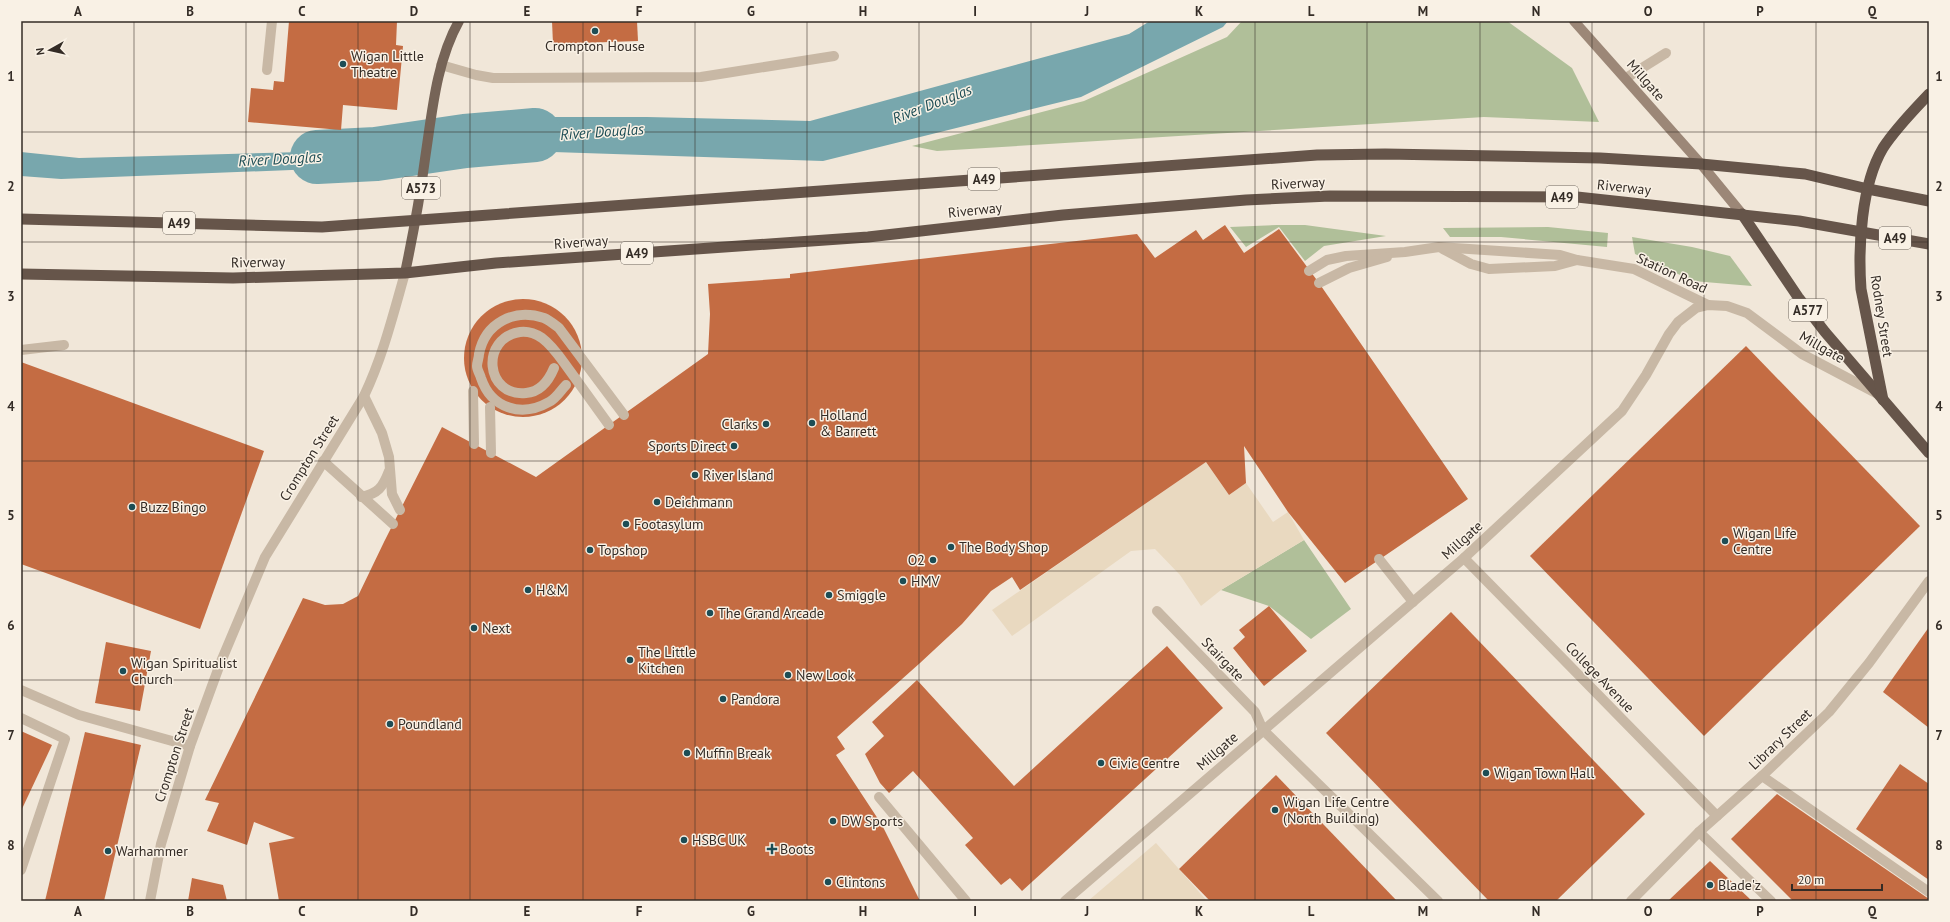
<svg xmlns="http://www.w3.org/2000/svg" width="1950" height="922" viewBox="0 0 1950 922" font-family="'PT Sans',sans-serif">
<rect width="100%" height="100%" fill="#f1e7d9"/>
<g fill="#b0bf99">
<polygon points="1242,21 1507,21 1572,68 1599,122 1484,117 937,151 912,146 1084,101 1227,37"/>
<polygon points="1277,225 1305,225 1386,236 1324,246 1305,261 1279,227 1246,247 1230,227"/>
<polygon points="1548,227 1608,233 1607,247 1501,237 1450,237 1443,228"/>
<polygon points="1632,237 1692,247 1730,256 1752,286 1693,281 1635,254"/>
<polygon points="1304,540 1351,609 1311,639 1269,606 1221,590"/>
</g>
<g fill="#e9d9c0">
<polygon points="1206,462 1229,495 1246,483 1273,522 1288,512 1304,540 1221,590 1201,606 1180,575 1155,549 1131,551 1012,636 992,610"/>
<polygon points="1156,843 1207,901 1088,901"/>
</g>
<g fill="#78a7ad">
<polygon points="1150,21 1228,21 1223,27 1081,97 823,161 461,149 465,117 647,117 810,121 1129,34"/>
<polygon points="394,136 391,166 61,179 21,176 21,152 79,158 342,151"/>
</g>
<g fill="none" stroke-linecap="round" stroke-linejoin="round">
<polyline stroke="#78a7ad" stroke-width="54" points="317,157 376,154 465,141 535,135"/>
</g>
<g fill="#c46c43">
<polygon points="289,21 397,21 396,45 403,46 397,110 343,105 341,130 248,122 251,88 273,90 274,81 284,82"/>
<polygon points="552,21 637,21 638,41 553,44"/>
<polygon points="1225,225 1244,253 1279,229 1319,283 1468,499 1345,583 1288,512 1244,446 1246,483 1229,495 1206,462 1020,590 1012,577 991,591 962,624 920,663 837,737 845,749 836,755 882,825 920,901 279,901 269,843 295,838 254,822 247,845 207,831 219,803 205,800 303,598 325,605 343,604 358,596 384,542 442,427 536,477 708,354 710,314 708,284 790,278 790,274 1137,234 1155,258 1196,230 1203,240"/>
<circle cx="523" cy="358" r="59"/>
<polygon points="1746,346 1920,526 1704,736 1530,556"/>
<polygon points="21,362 264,451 200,629 21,564"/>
<polygon points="1269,606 1307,651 1264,686 1233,648 1245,637 1239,630"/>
<polygon points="1451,612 1645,814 1556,901 1489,901 1326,733"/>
<polygon points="1929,627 1929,728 1883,692"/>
<polygon points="106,642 151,651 140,711 95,703"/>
<polygon points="1167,646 1223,708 1022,891 1010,878 1001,885 965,845 973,838 913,771 889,793 880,783 865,754 884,736 872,722 917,680 1014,786"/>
<polygon points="21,731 52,745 21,811"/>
<polygon points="85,732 141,745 104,901 45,901"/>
<polygon points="1900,764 1929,784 1929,880 1856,829"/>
<polygon points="1276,775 1397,901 1210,901 1179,869"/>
<polygon points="1777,794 1929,899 1929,901 1793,901 1731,839"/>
<polygon points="1710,861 1752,901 1668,901"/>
<polygon points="192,878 223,885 227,901 188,901"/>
</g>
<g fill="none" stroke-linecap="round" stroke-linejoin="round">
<g stroke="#c8b8a5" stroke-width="10">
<polyline points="441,65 476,75 493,78 701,77 834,56"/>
<polyline points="1626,78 1666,53"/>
<polyline points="1443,249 1471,264 1489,269 1555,266 1577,260"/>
<polyline points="1309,271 1327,260 1346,256 1405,252 1439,247 1560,255 1577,260 1634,269 1708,305"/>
<polyline points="1319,283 1349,268 1387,257"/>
<polyline points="21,350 64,345"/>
<path d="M554 368C549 380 540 392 526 393 485 397 480 338 520 332 528 331 536 334 542 338 554 347 561 359 570 371 583 389 596 407 609 425"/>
<path d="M566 385C561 390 556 399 549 402 521 418 491 408 481 378 480 374 477 370 477 366 477 362 479 358 479 354 485 323 514 308 544 318 549 320 555 325 559 328L624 415"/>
<polyline points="473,391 474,444"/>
<polyline points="364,396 382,433 389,457 392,494 400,510"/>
<polyline points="490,407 491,453"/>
<polyline points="323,461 393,524"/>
<path d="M361 497C378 494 383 487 389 471"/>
<polyline points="1379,559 1413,602"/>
<polyline points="1157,611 1255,712 1263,730"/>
<polyline points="21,718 65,739 21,870"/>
<polyline points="1762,776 1929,892"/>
<polyline points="879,797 966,901"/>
</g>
<polyline stroke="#c8b8a5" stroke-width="10" points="1464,558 1717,816"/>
<g stroke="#c8b8a5" stroke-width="10">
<polyline points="267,70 272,21"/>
<polyline points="21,690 79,715 190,746"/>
<polyline points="1263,730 1438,901"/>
<polyline points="1699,832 1771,901"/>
<path d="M150 901 161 844 190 746 220 664 265 557 364 396C383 356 393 315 405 273"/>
<polyline points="1065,901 1464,558 1622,411 1646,375 1669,334 1678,322 1696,308 1708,305 1727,306 1747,313 1802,354 1876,393"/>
</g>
<polyline stroke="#c8b8a5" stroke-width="10" points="1631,901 1699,832 1762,776 1829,712 1869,663 1929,581"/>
<polyline stroke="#9c8777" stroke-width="10" points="1574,21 1701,164 1742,214"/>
<path stroke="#766457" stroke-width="10" d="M405 273C413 235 420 197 425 159 432 113 436 62 459 21"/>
<g stroke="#66554a" stroke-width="11">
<polyline points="1742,214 1798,297 1825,332 1929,453"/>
<polyline points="21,219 322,227 1317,155 1385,154 1600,158 1701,164 1805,174 1868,189 1929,201"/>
<polyline points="21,274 233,278 405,273 496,263 868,237 1063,215 1246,200 1330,196 1577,197 1799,221 1929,244"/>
<path d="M1883 400 1861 289C1858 248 1861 185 1883 148 1896 128 1913 111 1929 94"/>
</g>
</g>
<path fill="none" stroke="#342c26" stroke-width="1" stroke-opacity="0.55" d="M134 21V901M246 21V901M358 21V901M470 21V901M583 21V901M695 21V901M807 21V901M919 21V901M1031 21V901M1143 21V901M1255 21V901M1367 21V901M1480 21V901M1592 21V901M1704 21V901M1816 21V901M21 132H1929M21 242H1929M21 351H1929M21 461H1929M21 571H1929M21 680H1929M21 790H1929"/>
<g fill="#1d4d55" stroke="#f9f1e5" stroke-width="1.5">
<circle cx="595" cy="31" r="4"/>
<circle cx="343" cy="64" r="4"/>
<circle cx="812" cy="423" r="4"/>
<circle cx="766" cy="424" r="4"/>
<circle cx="734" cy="446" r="4"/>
<circle cx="695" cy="475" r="4"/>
<circle cx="657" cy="502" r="4"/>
<circle cx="132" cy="507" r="4"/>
<circle cx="626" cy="524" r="4"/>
<circle cx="1725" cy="541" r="4"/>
<circle cx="951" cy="547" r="4"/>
<circle cx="590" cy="550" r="4"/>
<circle cx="933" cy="560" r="4"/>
<circle cx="903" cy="581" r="4"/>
<circle cx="528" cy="590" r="4"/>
<circle cx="829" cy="595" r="4"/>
<circle cx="710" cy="613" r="4"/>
<circle cx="474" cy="628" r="4"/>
<circle cx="630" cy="660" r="4"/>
<circle cx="123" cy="671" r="4"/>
<circle cx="788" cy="675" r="4"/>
<circle cx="723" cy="699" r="4"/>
<circle cx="390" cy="724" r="4"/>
<circle cx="687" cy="753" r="4"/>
<circle cx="1101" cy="763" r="4"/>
<circle cx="1486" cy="773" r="4"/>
<circle cx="1275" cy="810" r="4"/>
<circle cx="833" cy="821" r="4"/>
<circle cx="684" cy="840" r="4"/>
<path d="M770 843h4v4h4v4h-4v4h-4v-4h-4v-4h4z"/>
<circle cx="108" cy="851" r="4"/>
<circle cx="828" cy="882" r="4"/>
<circle cx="1710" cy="885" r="4"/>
</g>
<g text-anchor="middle" stroke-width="3" stroke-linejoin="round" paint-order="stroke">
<g fill="#f9f1e5" stroke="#6f675f" stroke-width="1">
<rect x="968" y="168" width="32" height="22" rx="3"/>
<rect x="402" y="177" width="38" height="22" rx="3"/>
<rect x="1546" y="186" width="32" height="22" rx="3"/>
<rect x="163" y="212" width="32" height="22" rx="3"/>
<rect x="1879" y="227" width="32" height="22" rx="3"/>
<rect x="621" y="242" width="32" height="22" rx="3"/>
<rect x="1789" y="299" width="38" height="22" rx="3"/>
</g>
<g font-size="13" font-weight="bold" fill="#342c26">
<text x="984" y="184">A49</text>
<text x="421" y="193">A573</text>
<text x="1562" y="202">A49</text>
<text x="179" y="228">A49</text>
<text x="1895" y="243">A49</text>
<text x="637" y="258">A49</text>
<text x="1808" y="315">A577</text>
</g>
<g font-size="14" fill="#342c26" stroke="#f9f1e5" text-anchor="start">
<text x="595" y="51" text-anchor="middle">Crompton House</text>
<text x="351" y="61">Wigan Little<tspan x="351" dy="16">Theatre</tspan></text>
<text x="820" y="420">Holland<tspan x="820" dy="16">&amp; Barrett</tspan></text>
<text x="758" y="429" text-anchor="end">Clarks</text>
<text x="726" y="451" text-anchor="end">Sports Direct</text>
<text x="703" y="480">River Island</text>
<text x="665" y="507">Deichmann</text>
<text x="140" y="512">Buzz Bingo</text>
<text x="634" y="529">Footasylum</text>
<text x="1733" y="538">Wigan Life<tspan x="1733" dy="16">Centre</tspan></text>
<text x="959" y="552">The Body Shop</text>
<text x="598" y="555">Topshop</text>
<text x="925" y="565" text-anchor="end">O2</text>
<text x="911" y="586">HMV</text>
<text x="536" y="595">H&amp;M</text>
<text x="837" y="600">Smiggle</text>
<text x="718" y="618">The Grand Arcade</text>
<text x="482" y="633">Next</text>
<text x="638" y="657">The Little<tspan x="638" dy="16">Kitchen</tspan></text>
<text x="131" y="668">Wigan Spiritualist<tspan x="131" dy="16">Church</tspan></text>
<text x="796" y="680">New Look</text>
<text x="731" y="704">Pandora</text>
<text x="398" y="729">Poundland</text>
<text x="695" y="758">Muffin Break</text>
<text x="1109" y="768">Civic Centre</text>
<text x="1494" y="778">Wigan Town Hall</text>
<text x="1283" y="807">Wigan Life Centre<tspan x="1283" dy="16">(North Building)</tspan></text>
<text x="841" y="826">DW Sports</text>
<text x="692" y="845">HSBC UK</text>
<text x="780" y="854">Boots</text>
<text x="116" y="856">Warhammer</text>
<text x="836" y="887">Clintons</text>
<text x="1718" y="890">Blade'z</text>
</g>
<g font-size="14" fill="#342c26" stroke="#f9f1e5">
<text transform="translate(1646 80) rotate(49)" y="5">Millgate</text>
<text transform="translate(1298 183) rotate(-3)" y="5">Riverway</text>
<text transform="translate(1624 187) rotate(6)" y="5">Riverway</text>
<text transform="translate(975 210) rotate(-6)" y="5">Riverway</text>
<text transform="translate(581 242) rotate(-4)" y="5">Riverway</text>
<text transform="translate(258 262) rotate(-1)" y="5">Riverway</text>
<text transform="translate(1672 273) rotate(25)" y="5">Station Road</text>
<text transform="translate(1882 316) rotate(81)" y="5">Rodney Street</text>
<text transform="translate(1822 347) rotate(30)" y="5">Millgate</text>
<text transform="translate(309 458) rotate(-58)" y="5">Crompton Street</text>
<text transform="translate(1462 540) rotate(-42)" y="5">Millgate</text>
<text transform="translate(1223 659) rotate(46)" y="5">Stairgate</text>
<text transform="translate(1600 677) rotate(46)" y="5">College Avenue</text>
<text transform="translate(1780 739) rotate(-44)" y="5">Library Street</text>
<text transform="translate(1217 751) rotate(-41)" y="5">Millgate</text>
<text transform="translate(174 755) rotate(-72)" y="5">Crompton Street</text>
</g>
<g font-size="15" font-style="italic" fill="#1d4d55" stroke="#f9f1e5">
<text transform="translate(932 104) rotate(-21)" y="5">River Douglas</text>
<text transform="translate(602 132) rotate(-4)" y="5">River Douglas</text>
<text transform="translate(280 159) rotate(-3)" y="5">River Douglas</text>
</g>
</g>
<rect width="1950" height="922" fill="none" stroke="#f9f1e5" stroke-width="44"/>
<g transform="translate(50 50) rotate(262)" stroke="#f9f1e5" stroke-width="3" paint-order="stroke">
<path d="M0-3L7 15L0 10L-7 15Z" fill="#342c26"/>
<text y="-6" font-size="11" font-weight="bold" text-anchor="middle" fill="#342c26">N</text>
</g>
<path d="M1792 884v6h90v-6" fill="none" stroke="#342c26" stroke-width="2"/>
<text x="1798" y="884" font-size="12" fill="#342c26" stroke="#f9f1e5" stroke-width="3" paint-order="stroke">20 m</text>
<rect x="22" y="22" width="1906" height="878" fill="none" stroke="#342c26" stroke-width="1.5"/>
<g font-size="13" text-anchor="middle" font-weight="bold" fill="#342c26">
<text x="78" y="16">A</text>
<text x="190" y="16">B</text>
<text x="302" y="16">C</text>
<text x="414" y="16">D</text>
<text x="527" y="16">E</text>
<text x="639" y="16">F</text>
<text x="751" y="16">G</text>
<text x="863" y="16">H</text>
<text x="975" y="16">I</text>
<text x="1087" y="16">J</text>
<text x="1199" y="16">K</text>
<text x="1311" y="16">L</text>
<text x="1423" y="16">M</text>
<text x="1536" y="16">N</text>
<text x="1648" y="16">O</text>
<text x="1760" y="16">P</text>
<text x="1872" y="16">Q</text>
<text x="11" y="81">1</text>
<text x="1939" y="81">1</text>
<text x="11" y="191">2</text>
<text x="1939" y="191">2</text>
<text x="11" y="301">3</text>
<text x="1939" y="301">3</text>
<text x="11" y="411">4</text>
<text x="1939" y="411">4</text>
<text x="11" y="520">5</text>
<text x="1939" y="520">5</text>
<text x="11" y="630">6</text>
<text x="1939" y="630">6</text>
<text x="11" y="740">7</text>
<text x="1939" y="740">7</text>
<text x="11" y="850">8</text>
<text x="1939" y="850">8</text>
<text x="78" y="916">A</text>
<text x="190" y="916">B</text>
<text x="302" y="916">C</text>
<text x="414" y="916">D</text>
<text x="527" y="916">E</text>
<text x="639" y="916">F</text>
<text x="751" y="916">G</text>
<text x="863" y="916">H</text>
<text x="975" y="916">I</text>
<text x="1087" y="916">J</text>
<text x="1199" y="916">K</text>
<text x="1311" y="916">L</text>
<text x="1423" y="916">M</text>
<text x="1536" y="916">N</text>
<text x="1648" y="916">O</text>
<text x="1760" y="916">P</text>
<text x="1872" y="916">Q</text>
</g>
</svg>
